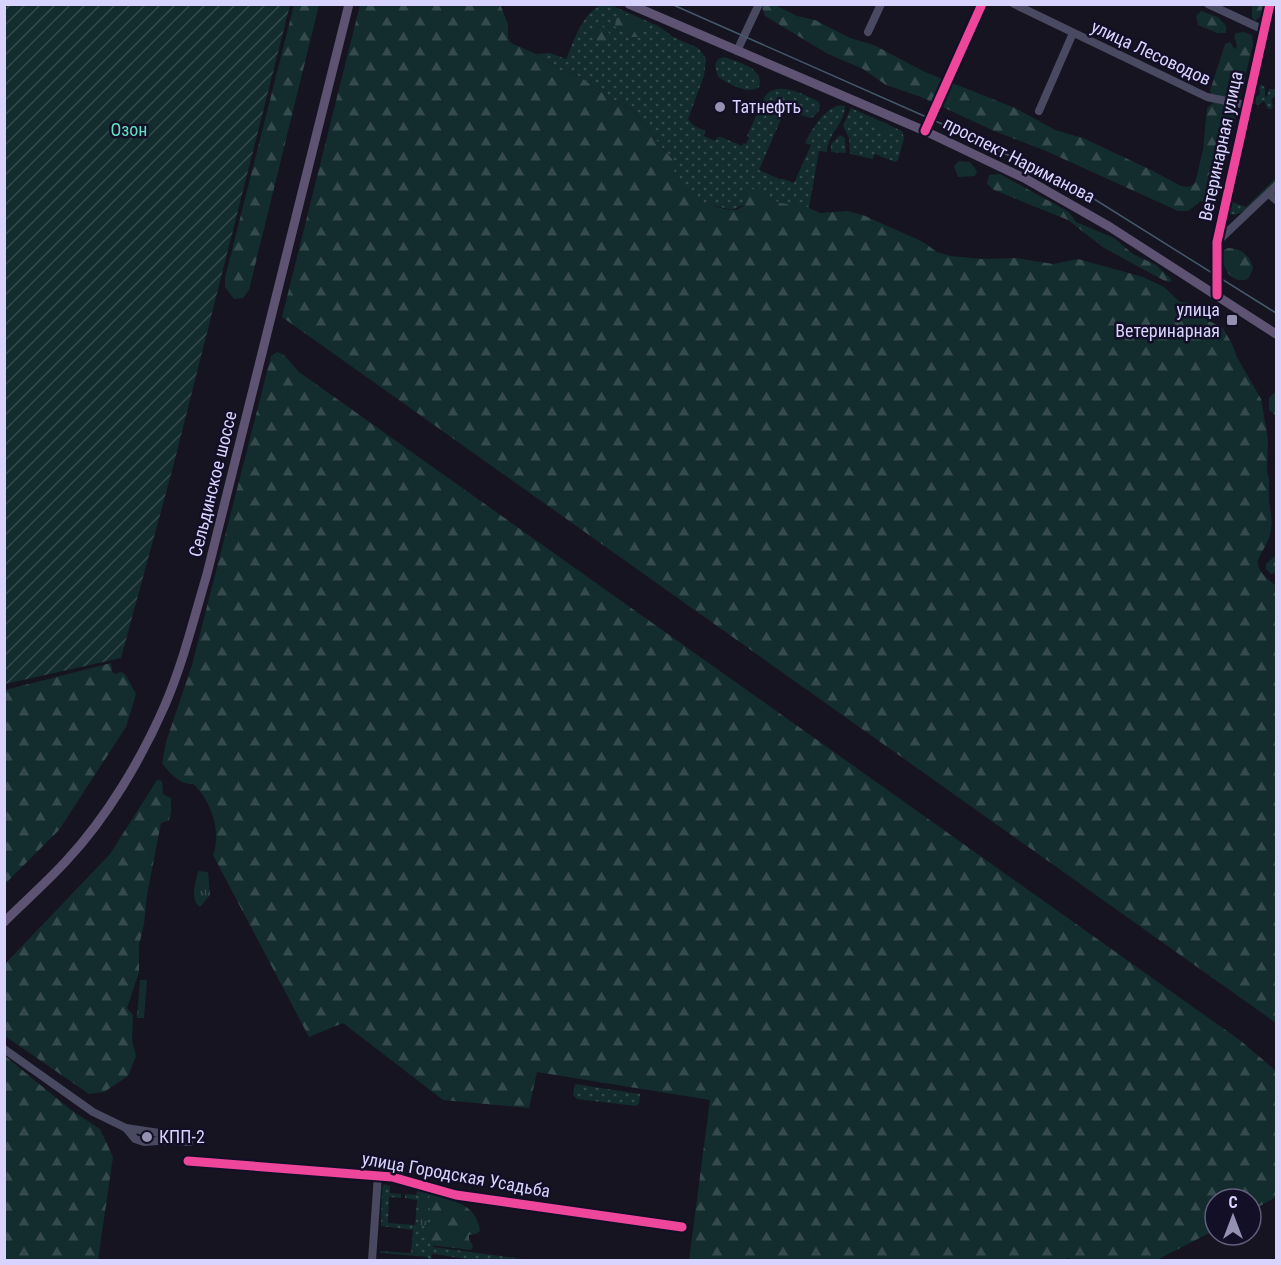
<svg xmlns="http://www.w3.org/2000/svg" width="1281" height="1265" viewBox="0 0 1281 1265" font-family="'Roboto Condensed',sans-serif">
<defs>
<pattern id="grass-dots" width="8" height="8" patternUnits="userSpaceOnUse" patternTransform="scale(1.5)"><rect width="8" height="8" fill="#132c2d"/><path d="M2 2h.1M6 6h.1" fill="none" stroke="#354a4c" stroke-width="1.8" stroke-linecap="round"/></pattern>
<pattern id="forest-firs" width="22" height="20" patternUnits="userSpaceOnUse" patternTransform="scale(1.5)"><rect width="22" height="20" fill="#132c2d"/><path d="M5 1l3.5 6h-7zM16 11l3.5 6h-7z" fill="#354a4c"/></pattern>
<pattern id="park-tufts" width="24" height="20" patternUnits="userSpaceOnUse" patternTransform="scale(1.5)"><rect width="24" height="20" fill="#132c2d"/><path d="M3 7l-1-3M5 7V3M7 7l1-3M15 17l-1-3M17 17v-4M19 17l1-3" fill="none" stroke="#354a4c"/></pattern>
<pattern id="garden-furrows" width="10" height="10" patternUnits="userSpaceOnUse" patternTransform="scale(1.5)"><rect width="10" height="10" fill="#132c2d"/><path d="M-1 1l2-2M0 10L10 0M9 11l2-2" fill="none" stroke="#354a4c"/></pattern>
</defs>
<rect width="100%" height="100%" fill="#161421"/>
<g fill="url(#grass-dots)">
<path d="M600 5H611L660 27 673 37 698 48 703 54 706 60 704 76 688 119 694 126 706 131 704 136 715 141 718 137H721L742 146 743 143 746 144 749 138 747 136 760 107H762C765 76 801 92 819 102 822 108 817 115 811 118L785 110 759 170 779 179H783L794 183 811 145 805 143C812 129 828 102 845 106 845 124 827 134 827 152L819 151 809 208 780 203 763 196 732 210 704 203 692 197 683 187 673 169 672 157 662 148 641 119 629 108 604 94 576 74 561 71 536 54 550 53 566 59C575 39 580 18 600 5Z"/>
<path d="M724 57C738 62 765 68 759 87 747 95 730 84 718 77L715 65 718 59Z"/>
<polygon points="1261,84 1265,88 1265,97 1267,96 1269,89 1276,89 1276,95 1271,100 1273,107 1271,109 1268,109 1264,101 1258,105 1255,103 1256,97 1260,94 1259,87"/>
<polygon points="851,108 902,131 904,138 898,160 895,162 875,154 873,159 850,154 849,138 843,126"/>
<polygon points="840,135 845,138 846,153 831,152 831,144"/>
<path d="M1236 167H1239L1240 170 1232 202 1246 207 1276 178V181C1265 191 1243 222 1227 213Z"/>
<polygon points="575,1084 640,1094 639,1104 636,1106 577,1099 573,1095"/>
<polygon points="384,1184 390,1186 390,1193 401,1194 401,1198 389,1197 388,1223 415,1225 417,1200 405,1198 405,1194 416,1195 417,1191 420,1189 438,1197 433,1247 530,1260 476,1260 432,1254 431,1260 428,1260 428,1257 380,1253 380,1251 411,1253 413,1230 381,1226 382,1187"/>
</g>
<g fill="url(#forest-firs)">
<path d="M500 4 508 24V38L511 43 536 54 561 71 576 74 604 94 629 108 641 119 662 148 676 162 673 169C679 179 684 190 693 197 700 202 727 211 734 210 740 209 743 206 747 202L740 195 744 190 755 189 763 196 780 203 805 206 820 213 847 211 863 215 923 242 937 252 951 256 982 259 1016 258 1053 264 1078 259 1143 277 1164 287 1180 302 1189 303 1209 321 1223 328 1232 344 1237 357 1261 399 1268 439 1267 472C1271 480 1268 488 1269 496 1269 507 1273 517 1271 529 1267 558 1241 559 1276 586V1023L282 317 360 5Z"/>
<polygon points="294,5 319,5 249,290 243,298 234,299 225,287 225,278"/>
<polygon points="764,5 775,5 797,16 815,20 850,38 874,45 925,72 1015,108 1055,130 1083,138 1151,170 1181,186 1189,187 1195,183 1203,150 1207,108 1214,102 1233,107 1236,109 1236,116 1214,205 1201,201 1188,211 1178,211 1046,151 994,131 921,97 886,85 863,69 828,54 765,16 762,7"/>
<polygon points="1252,5 1263,5 1260,17 1255,21 1252,18"/>
<polygon points="1201,11 1218,17 1226,26 1226,33 1217,33 1198,25 1196,16"/>
<polygon points="628,15 646,22 641,37 628,37 622,30 615,27 616,18"/>
<polygon points="594,26 602,26 611,35 611,40 597,41 592,29"/>
<polygon points="1244,32 1252,35 1253,45 1240,97 1238,100 1212,95 1210,91 1225,44 1230,42 1233,47 1236,49 1237,45 1234,36 1236,33"/>
<path d="M876 121C884 121 895 125 893 134L886 135 872 126V124Z"/>
<polygon points="959,161 970,162 977,171 975,176 958,177 954,166"/>
<polygon points="1000,174 1069,212 1076,222 1114,238 1133,254 1156,265 1172,280 1170,282 1165,281 1104,248 1068,220 994,190 987,184 989,175"/>
<path d="M1228 248C1241 248 1251 256 1253 269L1248 279C1231 285 1222 267 1221 252Z"/>
<path d="M277 352 284 355 299 372 1241 1041 1276 1071V1197L1251 1211V1199H1215V1230L1157 1260H1077L1067 1258 1065 1260H689L710 1100 537 1072 529 1108 443 1100 343 1023 309 1037 213 855C222 832 211 800 193 784 181 785 169 773 162 763L166 742 192 665 271 356Z"/>
<polygon points="1276,391 1276,415 1275,415 1269,410 1269,398"/>
<polygon points="1276,555 1276,573 1271,574 1266,569 1266,564"/>
<polygon points="111,663 112,671 115,674 121,672 125,674 136,694 126,727 59,830 5,884 5,690"/>
<polygon points="157,780 162,781 163,794 171,798 171,812 169,820 161,823 147,895 144,924 139,945 139,972 127,1008 133,1015 132,1040 136,1056 128,1076 104,1092 89,1094 5,1036 5,964 110,854"/>
<polygon points="5,1056 71,1110 100,1129 113,1157 98,1260 5,1260"/>
<path d="M432 1193C455 1204 476 1202 480 1231L476 1234 469 1235V1239L473 1246 471 1250 430 1245 427 1230 431 1224 429 1195Z"/>
</g>
<g fill="url(#park-tufts)">
<path d="M198 871 208 872 210 895 200 907C189 899 196 882 198 871Z"/>
<polygon points="140,980 147,980 144,1018 137,1018"/>
<polygon points="420,1202 429,1202 427,1225 419,1225"/>
</g>
<polygon fill="url(#garden-furrows)" points="4,5 290,5 173,467 121,658 5,684"/>
<g fill="none" stroke-linecap="round" stroke-linejoin="round">
<g stroke="#4a4962" stroke-width="8">
<polyline points="1014,4 1207,97 1246,105"/>
<polyline points="1208,4 1264,30"/>
<polyline points="868,32 881,4"/>
<polyline points="737,51 759,4"/>
<polyline points="1039,111 1073,33"/>
<polyline points="925,131 982,4"/>
<polyline points="1269,194 1276,200"/>
<polyline points="1218,241 1276,186"/>
<polyline points="1217,295 1217,242 1270,4"/>
<polyline points="4,1049 93,1112 126,1128 135,1139 144,1142 170,1140 189,1142"/>
<polyline points="126,1128 159,1133 170,1140"/>
<polyline points="188,1161 392,1177 456,1195 682,1227"/>
<polyline points="372,1260 378,1175"/>
</g>
<g stroke="#5e5373" stroke-width="9">
<polyline points="629,4 925,131 1026,179 1110,227 1276,334"/>
<path d="M4 922C25 901 47 882 67 860 107 817 141 760 165 705 183 663 194 618 207 574L349 4"/>
</g>
<polyline stroke="#43596b" stroke-width="1.5" points="671,4 949,127 1075,187 1276,313"/>
<defs>
<g id="cycleway">
<polyline points="925,131 982,4"/>
<polyline points="1217,295 1217,242 1270,4"/>
<polyline points="188,1161 392,1177 456,1195 682,1227"/>
</g>
</defs>
<use href="#cycleway" stroke="#130f26" stroke-width="13"/>
<use href="#cycleway" stroke="#ed469a" stroke-width="9"/>
</g>
<g fill="#9591b1" stroke="#130f26" stroke-width="2">
<circle cx="720" cy="107" r="6"/>
<rect x="1226" y="314" width="12" height="12" rx="3"/>
<circle cx="147" cy="1137" r="6"/>
</g>
<g text-anchor="middle" stroke-width="5" stroke-linejoin="round" paint-order="stroke">
<g font-size="18" fill="#d9d4ff" stroke="#130f26">
<text transform="translate(1151 53) rotate(25)" y="6">улица Лесоводов</text>
<text transform="translate(1221 146) rotate(-78)" y="6">Ветеринарная улица</text>
<text transform="translate(1019 160) rotate(27)" y="6">проспект Нариманова</text>
<text transform="translate(213 484) rotate(-76)" y="6">Сельдинское шоссе</text>
<text transform="translate(456 1175) rotate(10)" y="6">улица Городская Усадьба</text>
</g>
<g font-size="18" fill="#d9d4ff" stroke="#130f26" text-anchor="start">
<text x="732" y="113">Татнефть</text>
<text x="1220" y="316" text-anchor="end">улица<tspan x="1220" dy="21">Ветеринарная</tspan></text>
<text x="159" y="1143">КПП-2</text>
</g>
<g font-size="18" fill="#5fe0c0" stroke="#130f26">
<text x="129" y="136">Озон</text>
</g>
</g>
<rect width="1281" height="1265" fill="none" stroke="#d9d4ff" stroke-width="12"/>
<g transform="translate(1233 1217)"><circle r="28" fill="#130f26" stroke="#625e7d" stroke-width="1.5"/>
<path d="M0-4.5L10 22L0 15L-10 22Z" fill="#9591b1"/>
<text y="-9" font-size="16" font-weight="bold" text-anchor="middle" fill="#d9d4ff">С</text>
</g>
</svg>
